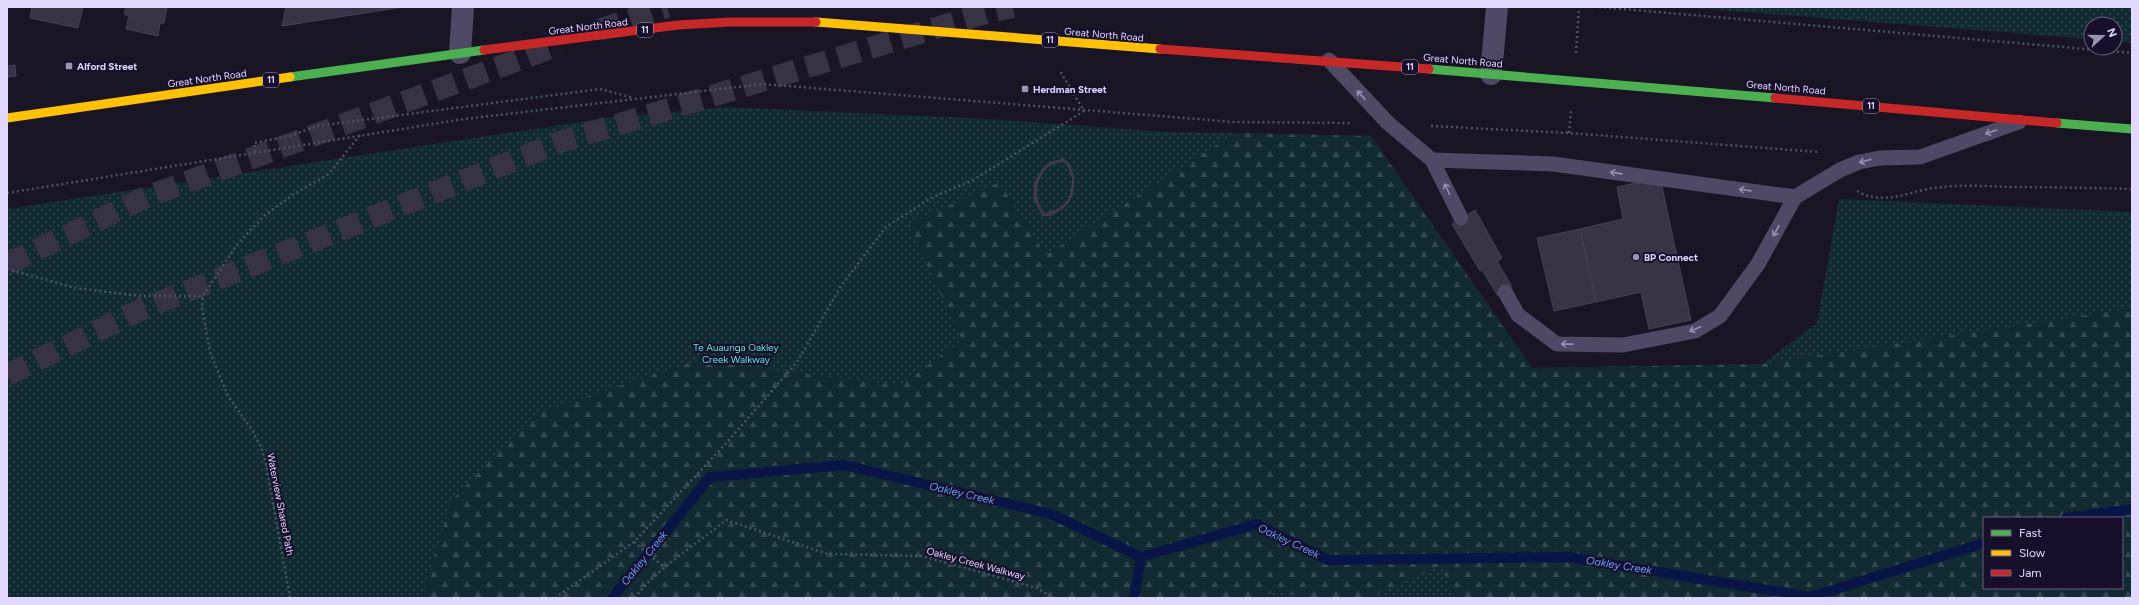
<svg xmlns="http://www.w3.org/2000/svg" width="2139" height="605" viewBox="0 0 2139 605" font-family="Figtree,sans-serif">
<defs>
<pattern id="green-dots" width="8" height="8" patternUnits="userSpaceOnUse"><rect width="8" height="8" fill="#122b32"/><path d="M2 2h.1M6 6h.1" fill="none" stroke="#344951" stroke-width="1.8" stroke-linecap="round"/></pattern>
<pattern id="forest-firs" width="22" height="20" patternUnits="userSpaceOnUse"><rect width="22" height="20" fill="#122b32"/><path d="M5 1l3.5 6h-7zM16 11l3.5 6h-7z" fill="#344951"/></pattern>
</defs>
<rect width="100%" height="100%" fill="#1a1524"/>
<g fill="url(#green-dots)" fill-rule="evenodd">
<polygon points="1681,7 2132,7 2132,43 2115,41 2115,24 2091,24 2091,39"/>
<path d="M726 107 988 119 1166 132 1371 136 1532 368 1762 364 1817 323 1839 199 2132 212V598H7V209L606 118ZM1984 518H2122V588H1984Z"/>
</g>
<path fill="url(#forest-firs)" fill-rule="evenodd" d="M1235 133 1371 136 1531 368 1762 364 2132 308V598H1453L1442 567 1409 579 1369 598H1307L1277 591 1256 598H422L451 501 536 413 696 361 902 385 962 339 908 225 999 182 1046 255ZM1984 518H2122V588H1984Z"/>
<g fill="none" stroke-linecap="round" stroke-linejoin="round">
<g stroke="#091547" stroke-width="10">
<polyline points="2066,518 2132,509"/>
<polyline points="612,598 710,477 844,465 1051,514 1141,557 1257,524 1328,560 1568,557 1810,597 1984,543"/>
<polyline points="1134,598 1141,557"/>
</g>
</g>
<g fill="#3a3346" stroke="#484057" fill-rule="evenodd">
<polygon points="32,7 83,7 78,28 30,18"/>
<polygon points="126,7 167,7 164,23 160,23 158,36 126,29 129,16 124,14"/>
<polygon points="286,7 403,7 282,26"/>
<polygon points="15,65 16,76 7,77 7,66"/>
<path d="M1064 159 1069 164 1074 178 1072 195 1068 203 1063 208 1051 215 1043 216 1034 199 1035 182 1044 167 1052 162ZM1063 161 1068 165 1073 179 1071 194 1067 202 1062 206 1056 210 1044 214 1036 198 1037 182 1045 169 1052 164Z"/>
<polygon points="1660,178 1691,320 1649,329 1641,292 1596,302 1580,229 1623,219 1617,187"/>
<polygon points="1475,210 1502,258 1497,261 1512,287 1498,296 1482,270 1480,271 1452,224"/>
<polygon points="1580,229 1596,302 1554,311 1537,238"/>
</g>
<g fill="none" stroke-linecap="round" stroke-linejoin="round">
<g stroke="#383245" stroke-width="22" stroke-dasharray="22 11" stroke-linecap="butt">
<polyline points="599,30 667,7"/>
<polyline points="7,264 146,197 559,45"/>
<polyline points="7,375 140,310 560,142 989,12 1013,7"/>
</g>
<g stroke="#4a5466" stroke-width="2.5" stroke-dasharray="2 3" stroke-linecap="butt">
<polyline points="1599,7 2132,53"/>
<polyline points="1576,53 1579,7"/>
<polyline points="1431,126 1569,133 1819,152"/>
<polyline points="1569,133 1571,110"/>
<polyline points="255,152 254,143 290,136 317,126 600,89 634,98"/>
<path d="M1857 191C1881 205 1903 194 1928 189 1955 184 1983 186 2010 187 2051 187 2091 188 2132 189"/>
<polyline points="7,193 464,119 763,84 1234,122 1352,123"/>
<polyline points="7,269 76,288 141,296 203,296"/>
<polyline points="634,542 665,568"/>
<polyline points="290,598 266,464 261,447 252,430 228,396 210,352 202,308 203,296 238,243 265,215 294,194 329,174 360,135"/>
<polyline points="555,598 634,542 730,439 797,362 841,286 886,227 931,198 973,180 1084,111 1060,71"/>
<path d="M635 598C651 573 702 540 726 520L828 554 922 556 1037 588 1054 598"/>
</g>
<g stroke="#4f4965" stroke-width="15">
<polyline points="1329,60 1388,123 1432,160 1553,164 1795,197 1840,170 1859,162 1880,158 1920,157 2019,122"/>
<polyline points="1432,160 1461,218"/>
<polyline points="1505,292 1518,315 1557,344 1623,345 1695,331 1720,316 1758,264 1795,197"/>
</g>
<g stroke="#4f4965" stroke-width="22">
<polyline points="460,53 463,7"/>
<polyline points="1491,74 1497,7"/>
</g>
<g stroke="#4caf50" stroke-width="9">
<polyline points="1429,69 1775,98"/>
<polyline points="290,77 484,50"/>
<polyline points="2057,123 2132,129"/>
</g>
<g stroke="#ffc107" stroke-width="9">
<polyline points="816,22 1160,49"/>
<polyline points="7,118 290,77"/>
</g>
<g stroke="#c62828" stroke-width="9">
<polyline points="1160,49 1429,69"/>
<polyline points="484,50 678,25 730,22 816,22"/>
<polyline points="1775,98 2057,123"/>
</g>
</g>
<defs><path id="oneway-shaft" d="M-6 0H5M1.5-3L5.5 0L1.5 3" fill="none" stroke-width="1.6" stroke-linecap="round" stroke-linejoin="round"/></defs>
<g stroke="#9890b2">
<use href="#oneway-shaft" transform="translate(1361 95) rotate(-133)"/>
<use href="#oneway-shaft" transform="translate(1991 132) rotate(161)"/>
<use href="#oneway-shaft" transform="translate(1865 161) rotate(165)"/>
<use href="#oneway-shaft" transform="translate(1616 173) rotate(-172)"/>
<use href="#oneway-shaft" transform="translate(1447 189) rotate(-116)"/>
<use href="#oneway-shaft" transform="translate(1745 190) rotate(-172)"/>
<use href="#oneway-shaft" transform="translate(1776 231) rotate(119)"/>
<use href="#oneway-shaft" transform="translate(1695 329) rotate(157)"/>
<use href="#oneway-shaft" transform="translate(1567 344) rotate(-179)"/>
</g>
<g fill="#9c93b2" stroke="#180f2a" stroke-width="1.5">
<rect x="65" y="62" width="8" height="8" rx="2"/>
<rect x="1021" y="85" width="8" height="8" rx="2"/>
<circle cx="1636" cy="257" r="4"/>
</g>
<g text-anchor="middle" stroke-width="4" stroke-linejoin="round" paint-order="stroke">
<g fill="#180f2a" stroke="#a59bbf" stroke-width="1">
<rect x="637" y="23" width="16" height="14" rx="3"/>
<rect x="1042" y="33" width="16" height="14" rx="3"/>
<rect x="1402" y="60" width="16" height="14" rx="3"/>
<rect x="263" y="73" width="16" height="14" rx="3"/>
<rect x="1863" y="99" width="16" height="14" rx="3"/>
</g>
<g font-size="9" font-weight="bold" fill="#e2d7ff">
<text x="645" y="33">11</text>
<text x="1050" y="43">11</text>
<text x="1410" y="70">11</text>
<text x="271" y="83">11</text>
<text x="1871" y="109">11</text>
</g>
<g font-size="10" fill="#e2d7ff" stroke="#180f2a">
<text transform="translate(588 26) rotate(-7)" y="4">Great North Road</text>
<text transform="translate(1104 34) rotate(5)" y="4">Great North Road</text>
<text transform="translate(1463 60) rotate(5)" y="4">Great North Road</text>
<text transform="translate(207 78) rotate(-8)" y="4">Great North Road</text>
<text transform="translate(1786 87) rotate(5)" y="4">Great North Road</text>
<text transform="translate(281 504) rotate(79)" y="4">Waterview Shared Path</text>
<text transform="translate(976 563) rotate(15)" y="4">Oakley Creek Walkway</text>
</g>
<g font-size="10" font-weight="bold" fill="#e2d7ff" stroke="#180f2a" text-anchor="start">
<text x="77" y="70">Alford Street</text>
<text x="1033" y="93">Herdman Street</text>
<text x="1644" y="261">BP Connect</text>
</g>
<g font-size="10" fill="#5be7db" stroke="#180f2a">
<text x="736" y="351">Te Auaunga Oakley<tspan x="736" dy="12">Creek Walkway</tspan></text>
</g>
<g font-size="11" font-style="italic" fill="#659fff" stroke="#180f2a">
<text transform="translate(962 493) rotate(13)" y="4">Oakley Creek</text>
<text transform="translate(1289 541) rotate(25)" y="4">Oakley Creek</text>
<text transform="translate(644 558) rotate(-51)" y="4">Oakley Creek</text>
<text transform="translate(1619 565) rotate(9)" y="4">Oakley Creek</text>
</g>
</g>
<rect width="2139" height="605" fill="none" stroke="#e2d7ff" stroke-width="16"/>
<rect x="1983" y="517" width="140" height="72" fill="#180f2a" stroke="#695f7f"/>
<rect x="1991" y="530" width="20" height="6" fill="#4caf50" stroke="#695f7f"/>
<text x="2019" y="537" font-size="12" fill="#e2d7ff">Fast</text>
<rect x="1991" y="550" width="20" height="6" fill="#ffc107" stroke="#695f7f"/>
<text x="2019" y="557" font-size="12" fill="#e2d7ff">Slow</text>
<rect x="1991" y="570" width="20" height="6" fill="#c62828" stroke="#695f7f"/>
<text x="2019" y="577" font-size="12" fill="#e2d7ff">Jam</text>
<g transform="translate(2103 36) rotate(69)"><circle r="19" fill="#180f2a" stroke="#695f7f"/>
<path d="M0-3L7 15L0 10L-7 15Z" fill="#9c93b2"/>
<text y="-6" font-size="11" font-weight="bold" text-anchor="middle" fill="#e2d7ff">N</text>
</g>
</svg>
